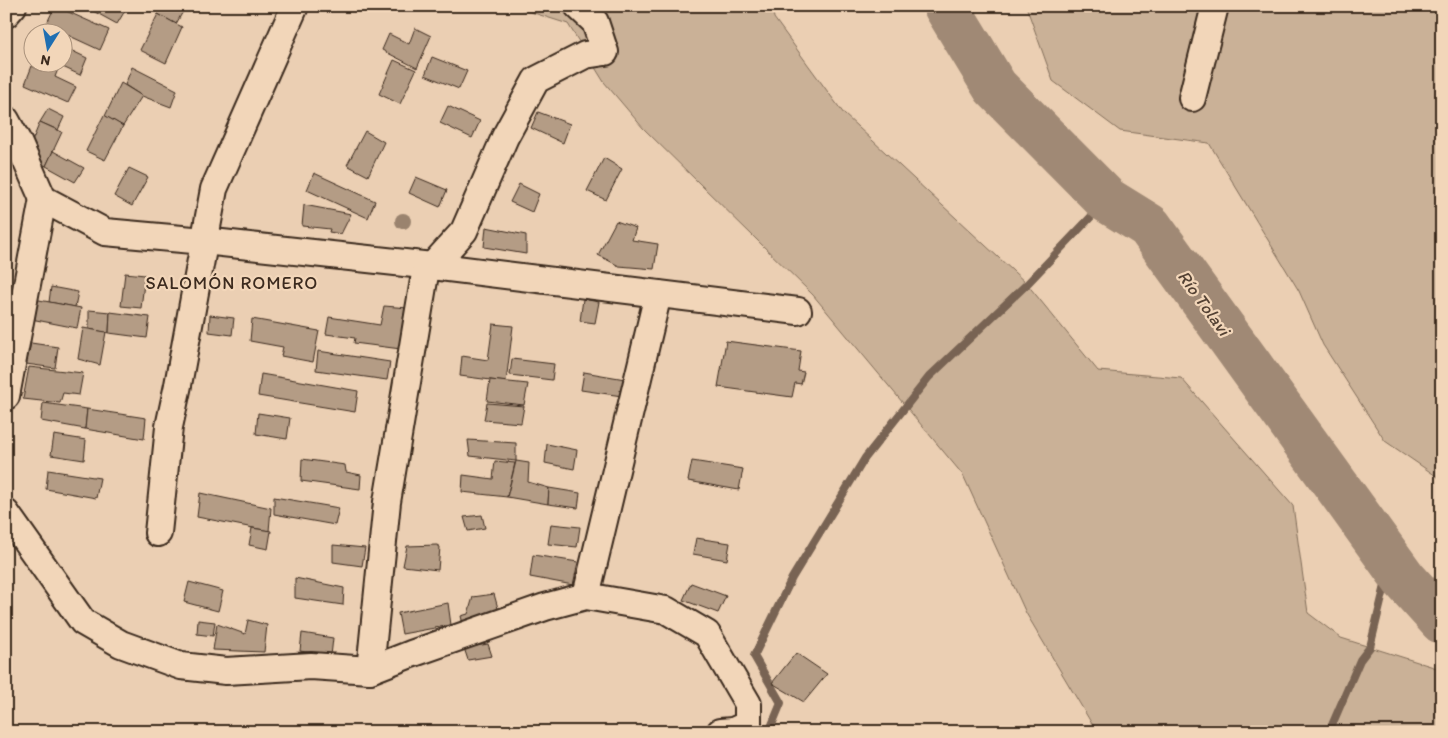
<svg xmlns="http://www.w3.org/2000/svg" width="1448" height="738" viewBox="0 0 1448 738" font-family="Itim,sans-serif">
<rect width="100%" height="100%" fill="#ebcfb3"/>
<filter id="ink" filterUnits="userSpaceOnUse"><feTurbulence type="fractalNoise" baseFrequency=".02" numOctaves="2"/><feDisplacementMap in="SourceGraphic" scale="10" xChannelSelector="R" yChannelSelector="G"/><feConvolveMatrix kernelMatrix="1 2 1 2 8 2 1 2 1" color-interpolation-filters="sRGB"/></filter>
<g filter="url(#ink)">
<g fill="#cab197" stroke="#826e5a">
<polygon points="512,6 772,6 774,18 844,114 1027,284 1098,371 1181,378 1293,506 1308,613 1341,638 1440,669 1442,670 1442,732 1103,732 1092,724 1026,613 963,475 813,295 643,128 604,82 568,24"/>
<polygon points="1026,6 1442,6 1442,480 1385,441 1323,345 1299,291 1209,143 1120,131 1053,81"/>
</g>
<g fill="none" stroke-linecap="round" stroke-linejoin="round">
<g stroke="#786352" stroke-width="8">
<polyline points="769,732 781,703 754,656 792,578 865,458 929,377 1027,284 1107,200"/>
<polyline points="1329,732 1360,660 1370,647 1391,561"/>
</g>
<polyline stroke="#a08974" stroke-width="46" points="946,6 995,87 1107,200 1149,226 1404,579 1442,621"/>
</g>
<g fill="#b49c85" stroke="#3b2a1e">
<polygon points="55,6 109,30 100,50 46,25"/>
<polygon points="84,6 118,6 126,9 117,24"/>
<polygon points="162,6 186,6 176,24 158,14"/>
<polygon points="158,14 182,27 166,63 140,50"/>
<polygon points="415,28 431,36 417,68 382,50 389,34 409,44"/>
<polygon points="62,46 87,58 80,75 52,62 62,62"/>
<polygon points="432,57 467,71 459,89 425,75"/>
<polygon points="394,60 416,70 400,104 379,94"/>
<polygon points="47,64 58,69 55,77 76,87 68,103 25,84 32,66 43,71"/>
<polygon points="132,67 177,90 171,107 142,96 125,85"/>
<polygon points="121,83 142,96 123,126 105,116"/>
<polygon points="448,106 480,121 472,138 440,123"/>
<polygon points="48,109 64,117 58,130 40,122"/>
<polygon points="538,112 570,124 563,143 531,128"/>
<polygon points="104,115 123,126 105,160 86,151"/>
<polygon points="40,122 62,132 46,166 26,156"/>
<polygon points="365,131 384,142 368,176 347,165"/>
<polygon points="53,151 84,168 75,182 46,166"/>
<polygon points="604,158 622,169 606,200 587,191"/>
<polygon points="129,168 148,177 132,206 114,196"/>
<polygon points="314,173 375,201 368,218 307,190"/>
<polygon points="416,177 447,190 440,207 409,193"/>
<polygon points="519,184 539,194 532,212 510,202"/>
<polygon points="304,205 351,214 341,234 329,232 330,229 302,226"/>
<polygon points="616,221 636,228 632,240 658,244 654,269 619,266 598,255"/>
<polygon points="486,227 526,235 526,254 484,247"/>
<polygon points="125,273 145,275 141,308 121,306"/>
<polygon points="51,287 78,292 75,307 49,302"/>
<polygon points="34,299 81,308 77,328 31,319"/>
<polygon points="583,299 599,302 595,323 580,321"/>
<polygon points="384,306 408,308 401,349 354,343 355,338 326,334 329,317 380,325"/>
<polygon points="89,310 110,312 109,333 89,329"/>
<polygon points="110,312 150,317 147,338 109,333"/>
<polygon points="210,315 234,318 232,335 209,332"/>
<polygon points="252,319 319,331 313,362 281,356 283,347 250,341"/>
<polygon points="493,324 513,326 506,382 460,376 462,356 488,360"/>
<polygon points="83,328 106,332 100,365 78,359"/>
<polygon points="726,341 801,351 798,371 804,372 801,384 795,383 792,397 718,387"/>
<polygon points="31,343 58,347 55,368 26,364"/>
<polygon points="318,351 390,362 387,380 316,370"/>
<polygon points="512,359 554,364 552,380 510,375"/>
<polygon points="29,367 83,373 79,395 63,393 60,403 23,399"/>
<polygon points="584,372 625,379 622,396 581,390"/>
<polygon points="261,374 358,391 355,412 258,396"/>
<polygon points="490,380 528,384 524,405 487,401"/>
<polygon points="43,403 87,409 85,429 41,421"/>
<polygon points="487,403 524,406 521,423 484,420"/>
<polygon points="87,409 146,418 144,439 85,429"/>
<polygon points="258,413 290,418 287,439 256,434"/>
<polygon points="54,435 86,440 84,460 51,455"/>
<polygon points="468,440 516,443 516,461 470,456"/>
<polygon points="547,444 577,450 574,469 545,463"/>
<polygon points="302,459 345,465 346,472 361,475 360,489 301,481"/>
<polygon points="495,461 515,463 507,497 462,492 463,475 493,479"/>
<polygon points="516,461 529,463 528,482 549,488 548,504 507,497"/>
<polygon points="692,461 743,469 739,490 688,481"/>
<polygon points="48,470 100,478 96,498 46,489"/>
<polygon points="549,488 580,493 578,508 548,504"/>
<polygon points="200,493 271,508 269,531 197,517"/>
<polygon points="274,497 339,508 335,525 274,514"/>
<polygon points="482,515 485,528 468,531 464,517"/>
<polygon points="551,524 580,527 577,547 548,544"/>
<polygon points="252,528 271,531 268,549 249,545"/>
<polygon points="696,538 730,543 727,560 693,554"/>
<polygon points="333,545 365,548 362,566 333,562"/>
<polygon points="437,545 440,547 438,570 403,566 407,546"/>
<polygon points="533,555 578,562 573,585 530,577"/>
<polygon points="295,578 344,588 343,605 295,598"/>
<polygon points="189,582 223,591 218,611 184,602"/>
<polygon points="691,583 726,596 718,613 683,600"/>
<polygon points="494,594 499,612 463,624 461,616 468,614 473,597"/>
<polygon points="448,603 451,625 402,634 398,613"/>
<polygon points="198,620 215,622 213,636 197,634"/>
<polygon points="248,620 267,625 264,652 213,650 217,624 245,634"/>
<polygon points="302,633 333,638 331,656 300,651"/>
<polygon points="488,644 492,656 468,660 464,648"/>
<polygon points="796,653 827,674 804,702 772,683"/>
</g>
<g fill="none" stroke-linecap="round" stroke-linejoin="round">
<defs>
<g id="minor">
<polyline points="6,14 13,6"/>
<polyline points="1192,98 1215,6"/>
<polyline points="6,120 18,142 43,199 105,232 204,241 432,266 798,311"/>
<polyline points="6,396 43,199"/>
<polyline points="6,513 83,622 121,644 181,666 226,671 311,666 370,670 411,654 545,607 586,596 666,610 707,634 748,704 748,724 733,731 720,732"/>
<polyline points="158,533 169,427 178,385 214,189 295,6"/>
<polyline points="586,596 658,294"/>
<polyline points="370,670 387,502 425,274 464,231 505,137 536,80 585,55 605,52 595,22 578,6"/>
</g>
</defs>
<use href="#minor" stroke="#3b2a1e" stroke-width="30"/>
<use href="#minor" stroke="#f2d6b9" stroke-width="26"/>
</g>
<circle fill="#9a836e" cx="403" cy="221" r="8"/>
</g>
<g text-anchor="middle" stroke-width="4.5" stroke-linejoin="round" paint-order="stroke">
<g font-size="18" letter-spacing="1" fill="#3b2a1e" stroke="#f2d6b9">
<text x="232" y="289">SALOMÓN ROMERO</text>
</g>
<g font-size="18" font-style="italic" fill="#544234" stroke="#f2d6b9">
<text transform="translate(1204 303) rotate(54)" y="6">Río Tolavi</text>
</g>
</g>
<rect width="1448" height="738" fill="none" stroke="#f2d6b9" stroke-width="25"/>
<rect x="12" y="12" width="1423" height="713" fill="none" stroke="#3b2a1e" stroke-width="2" filter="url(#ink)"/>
<g transform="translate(48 48) rotate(191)"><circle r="24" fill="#f2d6b9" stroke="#a9917b"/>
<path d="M0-4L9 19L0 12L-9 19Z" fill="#1f6fb2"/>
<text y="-8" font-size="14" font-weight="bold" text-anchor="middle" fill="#3b2a1e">N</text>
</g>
</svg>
